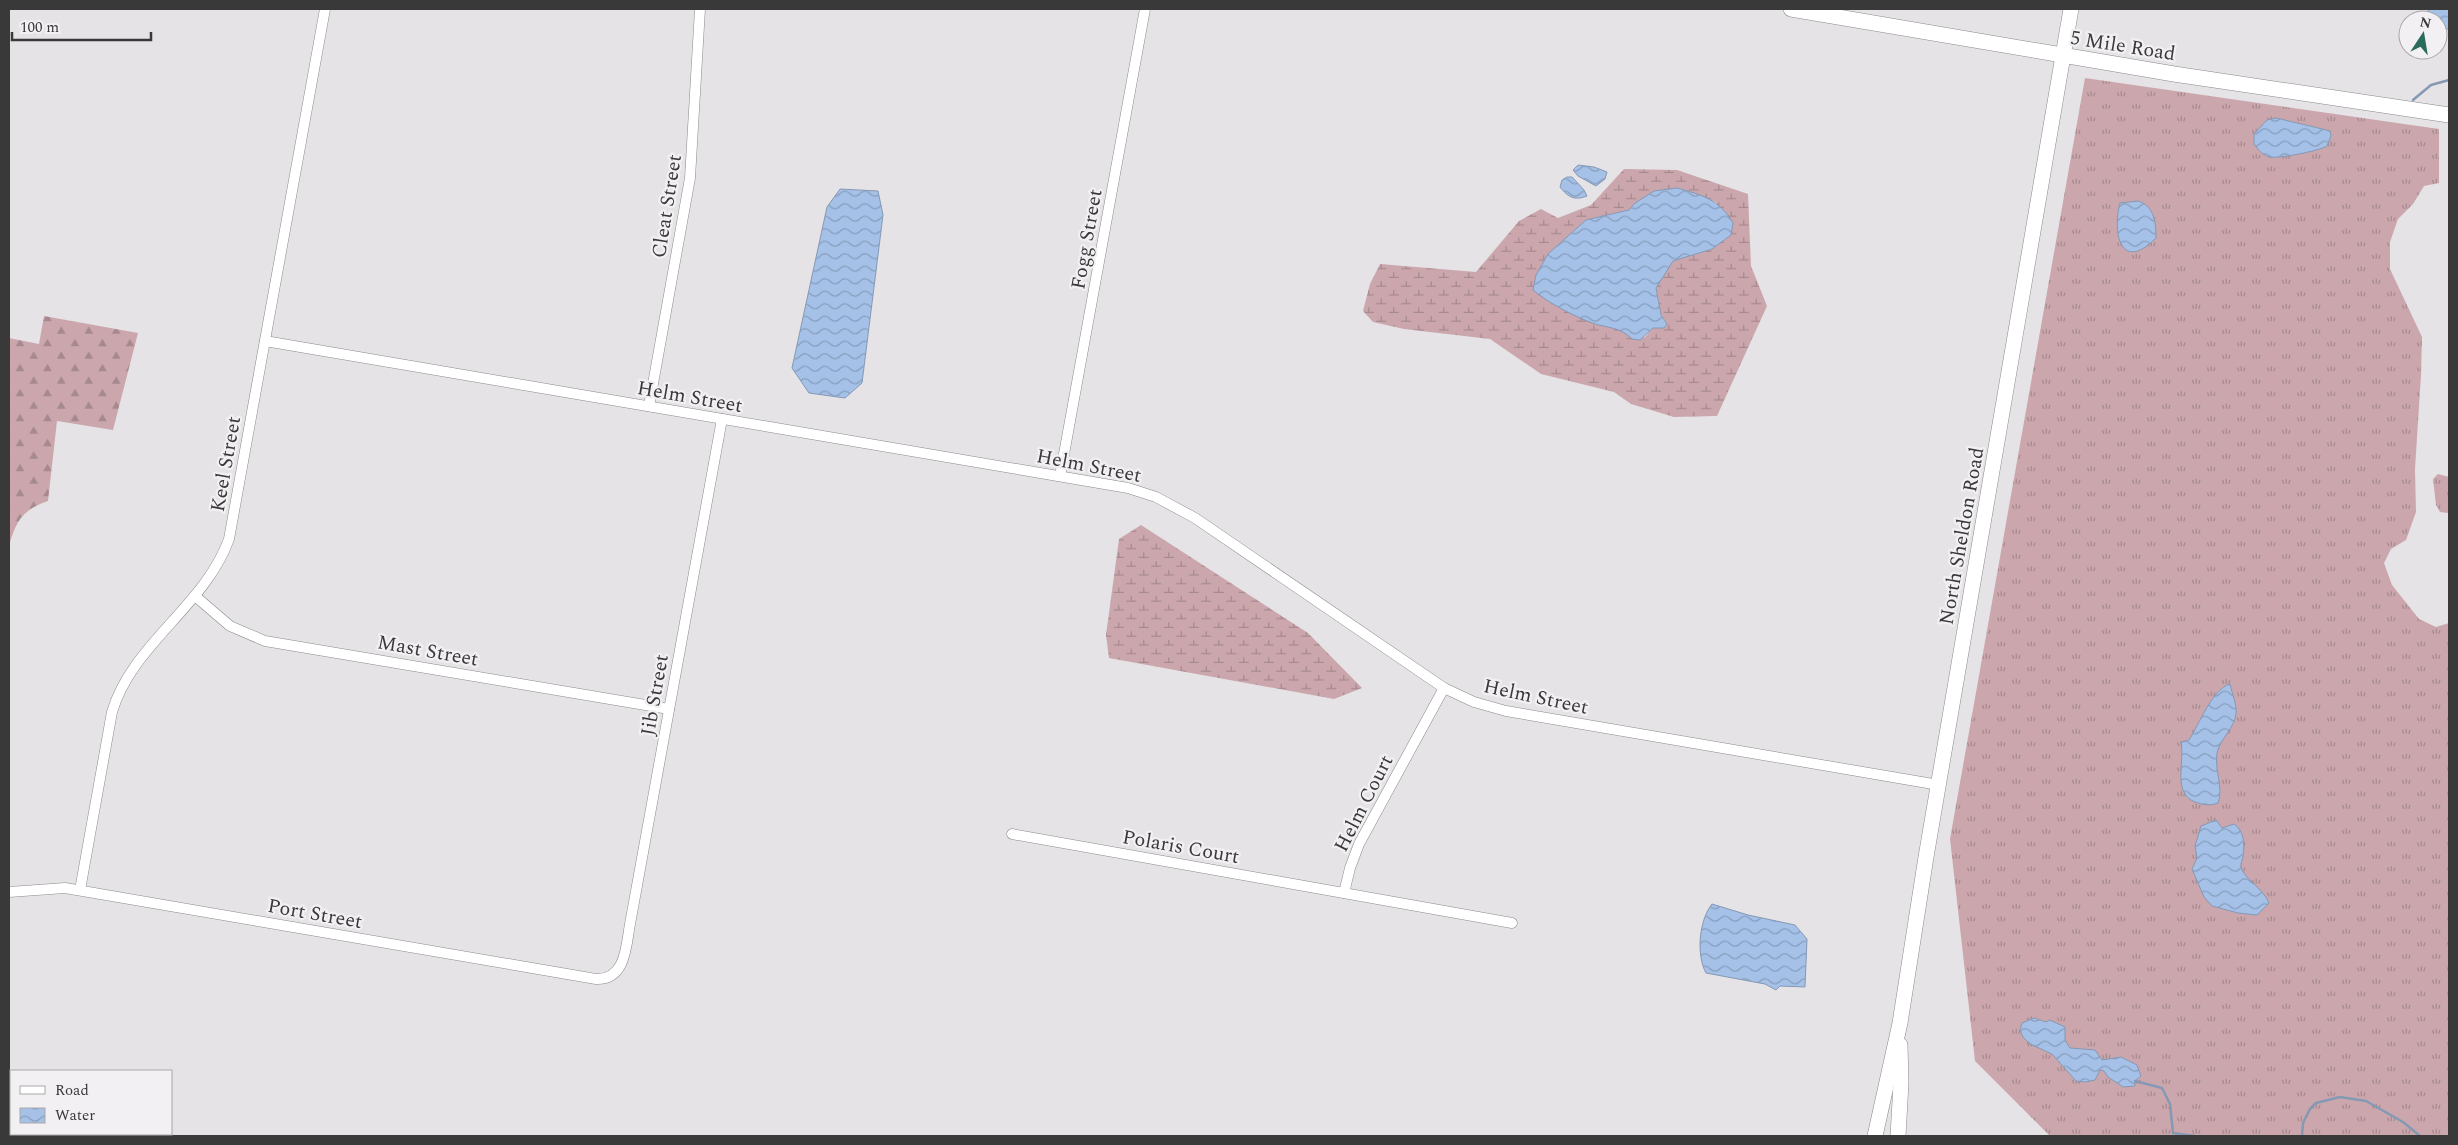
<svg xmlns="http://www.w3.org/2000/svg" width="2458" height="1145" viewBox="0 0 2458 1145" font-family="Spectral,serif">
<defs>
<pattern id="grass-tufts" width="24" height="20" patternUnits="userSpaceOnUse" patternTransform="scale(1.25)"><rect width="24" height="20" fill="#cba7ad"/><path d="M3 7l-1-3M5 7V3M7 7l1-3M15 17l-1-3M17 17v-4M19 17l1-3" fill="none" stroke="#a6898e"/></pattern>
<pattern id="forest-firs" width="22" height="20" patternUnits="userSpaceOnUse" patternTransform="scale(1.25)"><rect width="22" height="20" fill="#cba7ad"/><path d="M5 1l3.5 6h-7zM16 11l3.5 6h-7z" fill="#a6898e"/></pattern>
<pattern id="wetland-marsh" width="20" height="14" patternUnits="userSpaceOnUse" patternTransform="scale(1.25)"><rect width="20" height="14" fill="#cba7ad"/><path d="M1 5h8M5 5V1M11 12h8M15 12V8" fill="none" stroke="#a6898e"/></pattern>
<pattern id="water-waves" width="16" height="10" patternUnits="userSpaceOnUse" patternTransform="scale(1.25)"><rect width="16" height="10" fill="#a5c1e8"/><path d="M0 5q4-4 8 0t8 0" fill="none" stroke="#879ebd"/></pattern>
</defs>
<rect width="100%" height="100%" fill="#e5e3e6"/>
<g fill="url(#grass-tufts)">
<polygon points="2085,78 2439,129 2439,183 2424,186 2413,204 2398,219 2390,242 2390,269 2422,337 2421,375 2415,469 2416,512 2406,540 2391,549 2384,563 2392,585 2419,619 2436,627 2449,623 2449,1136 2050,1136 1975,1061 1950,839"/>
<polygon points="2438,474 2449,477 2448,513 2440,512 2436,505 2433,479"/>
</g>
<path fill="url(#forest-firs)" d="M44 316 138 333 113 430 57 421 48 501C22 510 16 521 9 546V338L39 344Z"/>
<g fill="url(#wetland-marsh)" fill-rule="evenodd">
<path d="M1624 169 1677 170 1748 194 1751 266 1767 306 1717 416 1674 417 1631 404 1614 392 1541 374 1490 339 1404 329 1373 322 1363 311 1370 284 1380 264 1476 272 1519 221 1541 209 1558 218 1591 205ZM1677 188 1716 202 1731 235 1712 249 1673 261 1656 288 1661 315 1667 324 1664 328H1653L1645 337 1632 339 1624 330 1592 323 1544 298 1573 233 1586 220 1629 210 1635 203Z"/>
<polygon points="1141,525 1308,633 1362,688 1334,699 1109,658 1106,635 1119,539"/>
</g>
<g fill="url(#water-waves)" stroke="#8598b4">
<polygon points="2428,9 2449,9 2449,29 2438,30 2438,20 2429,20"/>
<path d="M2277 118C2295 123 2312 126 2330 131L2331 136 2327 146C2319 151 2278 159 2269 157 2262 155 2258 149 2254 144V134L2267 120Z"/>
<polygon points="1578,165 1594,167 1607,172 1605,179 1596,186 1578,176 1573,170"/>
<path d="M1567 177H1572L1584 190 1587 196C1574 201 1568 197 1560 187L1562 180Z"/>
<path d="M1677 188C1702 195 1719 199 1733 223L1731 235 1712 249 1673 261 1656 288 1661 315 1667 324 1664 328H1653L1640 340 1632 339C1621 327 1607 328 1592 323 1572 315 1550 304 1533 290L1536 275 1548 254 1586 220 1629 210 1635 203 1654 191Z"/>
<polygon points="840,189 878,191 883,215 862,383 845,398 809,393 792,368 827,207"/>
<path d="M2138 201C2154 206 2156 222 2156 238 2121 273 2112 234 2120 203Z"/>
<path d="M2230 684C2232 694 2237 704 2236 714 2235 727 2220 739 2217 753 2214 769 2224 788 2218 803 2210 806 2204 805 2195 802 2172 793 2185 762 2181 742L2189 740C2199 725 2212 689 2230 684Z"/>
<path d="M2216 820 2222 828 2234 824C2244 830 2245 845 2243 856 2243 860 2240 863 2241 867 2243 878 2263 888 2269 903L2257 915 2238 913 2212 906 2204 897 2192 869 2197 858 2195 846 2201 826Z"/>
<path d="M1712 904 1748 915 1795 925 1807 939 1805 987 1780 986 1776 990 1765 984 1706 973C1696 955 1699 920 1712 904Z"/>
<polygon points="2034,1018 2046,1022 2050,1020 2065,1027 2065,1040 2070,1048 2095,1050 2102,1060 2121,1057 2137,1065 2141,1076 2135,1081 2135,1086 2123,1087 2108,1077 2104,1071 2100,1070 2095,1080 2085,1082 2076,1081 2052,1054 2030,1044 2023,1037 2020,1030 2022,1023"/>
</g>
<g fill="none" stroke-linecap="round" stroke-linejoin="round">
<g stroke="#8598b4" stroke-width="2.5">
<polyline points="2413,100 2431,85 2449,80"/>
<polyline points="2135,1081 2162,1088 2170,1104 2173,1133 2195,1136"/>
<polyline points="2302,1136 2303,1123 2310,1109 2316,1103 2340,1097 2366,1101 2403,1122 2420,1136"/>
</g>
<defs>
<g id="street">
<polyline points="265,341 1128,488 1156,497 1195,518 1444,688 1474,702 1506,711 1939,785"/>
<polyline points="649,406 690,178 700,9"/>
<polyline points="1060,476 1145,9"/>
<polyline points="195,596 230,626 265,641 669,709"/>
<polyline points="1012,834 1512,923"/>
<path d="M80 890 112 712C132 644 205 606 229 539L325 9"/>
<path d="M9 892 65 888 596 979C626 980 626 946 630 924L722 419"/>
<polyline points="1344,893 1350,868 1359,844 1444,688"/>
</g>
<g id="secondary">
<polyline points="1791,9 2174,74 2449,115"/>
<polyline points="1875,1136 1900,1023 1926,857 2071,9"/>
<polyline points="1898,1136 1901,1083 1900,1045"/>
</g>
</defs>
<use href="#street" stroke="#8a898b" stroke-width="11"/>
<use href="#secondary" stroke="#8a898b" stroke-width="16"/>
<use href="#street" stroke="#fff" stroke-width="10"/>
<use href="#secondary" stroke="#fff" stroke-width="15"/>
</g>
<g text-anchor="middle" stroke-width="4.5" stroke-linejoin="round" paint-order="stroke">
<g font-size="20" fill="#3a393a" stroke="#f2f0f3">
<text transform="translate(2123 45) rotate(9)" y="7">5 Mile Road</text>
<text transform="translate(666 206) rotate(-81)" y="7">Cleat Street</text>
<text transform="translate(1086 239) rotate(-80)" y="7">Fogg Street</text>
<text transform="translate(690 396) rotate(10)" y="7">Helm Street</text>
<text transform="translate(225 464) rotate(-80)" y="7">Keel Street</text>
<text transform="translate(1089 465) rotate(11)" y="7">Helm Street</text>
<text transform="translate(1961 536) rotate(-80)" y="7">North Sheldon Road</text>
<text transform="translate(428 650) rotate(10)" y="7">Mast Street</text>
<text transform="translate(654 695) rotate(-80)" y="7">Jib Street</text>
<text transform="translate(1536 696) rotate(12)" y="7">Helm Street</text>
<text transform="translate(1363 803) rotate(-63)" y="7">Helm Court</text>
<text transform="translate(1181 846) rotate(10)" y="7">Polaris Court</text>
<text transform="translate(315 913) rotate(10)" y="7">Port Street</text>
</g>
</g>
<rect width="2458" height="1145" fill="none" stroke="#3a393a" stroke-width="20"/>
<rect x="10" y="1070" width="162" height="65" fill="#f2f0f3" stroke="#a8a7a9"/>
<rect x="20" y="1086" width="25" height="8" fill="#ffffff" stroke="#a8a7a9"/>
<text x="55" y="1095" font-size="15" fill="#3a393a">Road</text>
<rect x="20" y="1108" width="25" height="15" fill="url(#water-waves)" stroke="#a8a7a9"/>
<text x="55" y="1120" font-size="15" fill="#3a393a">Water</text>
<g transform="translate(2423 35) rotate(12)"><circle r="24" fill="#f2f0f3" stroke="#a8a7a9"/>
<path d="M0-4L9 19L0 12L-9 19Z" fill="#2a6c5b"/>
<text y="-8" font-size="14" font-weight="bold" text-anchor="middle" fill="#3a393a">N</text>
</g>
<path d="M12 32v8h139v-8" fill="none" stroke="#3a393a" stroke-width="2.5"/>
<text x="20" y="32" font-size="15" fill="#3a393a" stroke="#f2f0f3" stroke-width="4" paint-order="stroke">100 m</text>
</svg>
